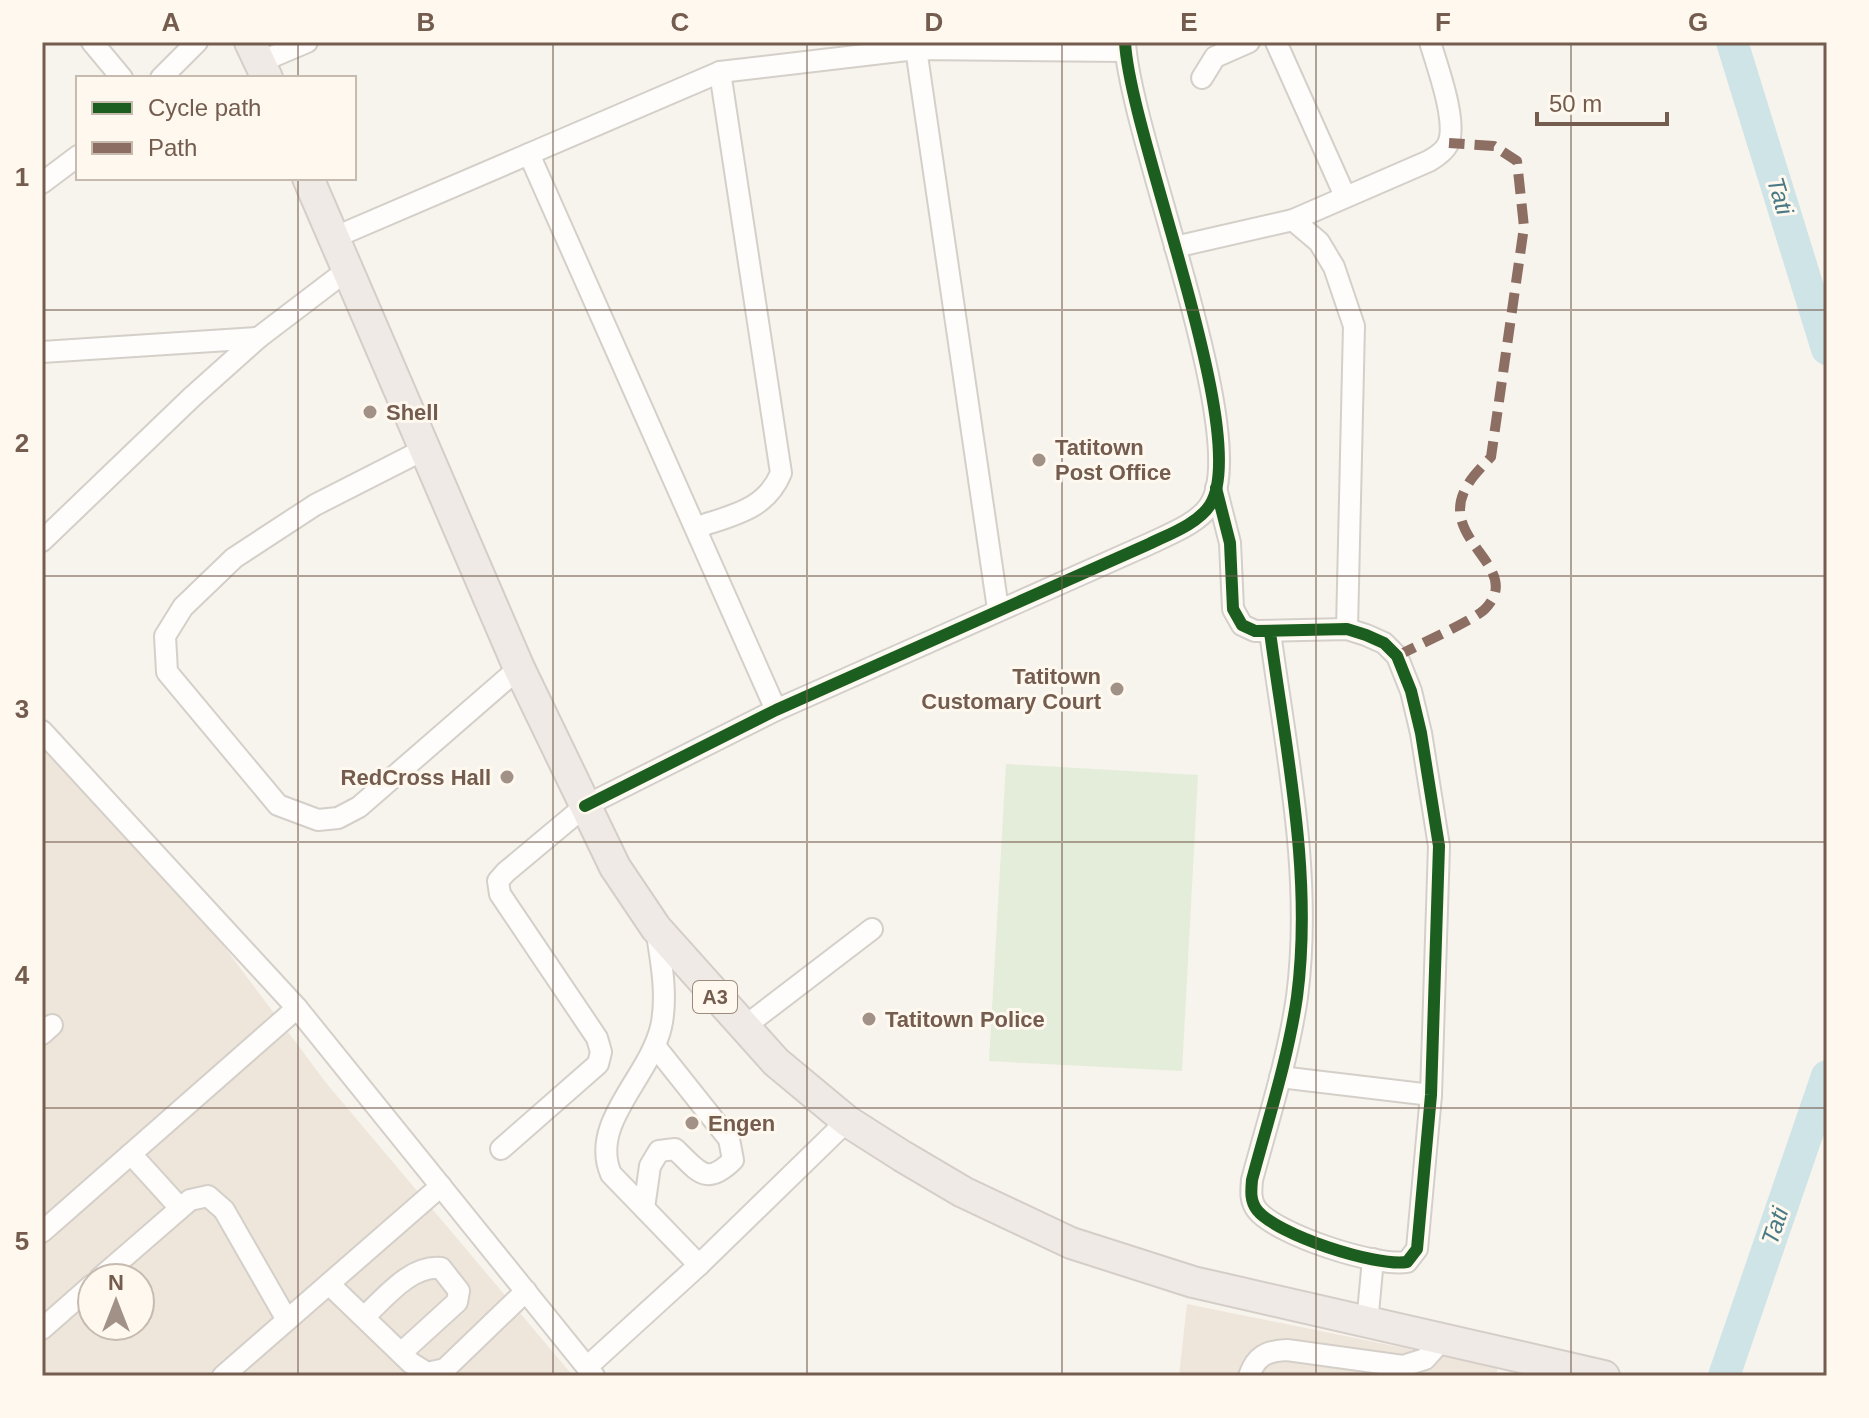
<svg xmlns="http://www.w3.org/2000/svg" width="1869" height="1418" viewBox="0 0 1869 1418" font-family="Helvetica,sans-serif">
<rect width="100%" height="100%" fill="#f7f3ed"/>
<g fill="#efe6db" fill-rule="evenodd">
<path d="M42 742 199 913 327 1084 573 1376H42ZM92 1278H140V1326H92Z"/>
<polygon points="1187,1304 1498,1367 1496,1376 1179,1376"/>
</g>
<polygon fill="#e4edd9" points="1006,764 1198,775 1182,1071 989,1061"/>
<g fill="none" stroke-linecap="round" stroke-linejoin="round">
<g stroke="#cfe4e7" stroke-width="32">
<polyline points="1732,42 1827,349"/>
<polyline points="1724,1376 1827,1076"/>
</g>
<defs>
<g id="minor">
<polyline points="92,42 122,78"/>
<polyline points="915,42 998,609"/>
<polyline points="1276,42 1345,196"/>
<polyline points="260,62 307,42"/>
<polyline points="161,78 197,42"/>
<polyline points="1202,78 1215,57 1249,42"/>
<polyline points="529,154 776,710"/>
<polyline points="42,183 78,156"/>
<polyline points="1293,220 1319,242 1334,267 1354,326 1347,629"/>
<polyline points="333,238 720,72 916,49 1125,51"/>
<path d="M1175 247 1293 220 1429 161C1436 157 1444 152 1448 144 1458 122 1437 66 1430 42"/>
<polyline points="42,352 258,338"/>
<polyline points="423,450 315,505 234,558 183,607 165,636 167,672 278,805 318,820 338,818 359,807 519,668"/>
<path d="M1216 488 1230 543 1233 609 1242 625 1255 631 1347 629 1366 635 1384 643 1397 656 1411 691 1421 733 1439 846 1431 1095 1417 1249 1407 1262C1376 1267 1277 1235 1257 1210 1250 1201 1251 1191 1252 1180 1268 1120 1288 1059 1297 997 1313 875 1286 752 1270 632"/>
<path d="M698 527C732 515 766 510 781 473L720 72"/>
<polyline points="42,541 192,397 258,338 346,271"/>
<polyline points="42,731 297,1008 594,1376"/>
<path d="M656 928C661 960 668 996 661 1027 649 1078 589 1123 611 1174L699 1265"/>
<polyline points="744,1027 872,929"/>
<polyline points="42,1034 52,1025"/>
<polyline points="1280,1077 1431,1095"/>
<path d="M501 1149 598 1064 601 1052 597 1038 500 894 498 881 506 872 585 806 776 710 1149 544C1167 535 1198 524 1210 505 1253 437 1130 137 1125 42"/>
<polyline points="131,1154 180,1208"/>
<path d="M644 1208 650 1166 659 1151 675 1149C698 1171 706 1187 733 1160L729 1139 655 1046"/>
<polyline points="42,1232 297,1008"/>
<polyline points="100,1278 190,1200 208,1196 224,1210 287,1320"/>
<polyline points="329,1284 411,1363 427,1373 445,1369 526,1291"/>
<path d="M364 1317C385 1298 410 1265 441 1268L459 1291 457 1302 401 1353"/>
<polyline points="1367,1324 1373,1259"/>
<polyline points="42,1329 92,1285"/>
<polyline points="587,1367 699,1265 847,1121"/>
<polyline points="223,1376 441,1186"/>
<path d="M1249 1376C1256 1356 1266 1351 1287 1350L1403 1366 1425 1359 1441 1341"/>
</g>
<g id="highway">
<polyline points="250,42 267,78"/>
<polyline points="308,178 519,668 615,867 656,928 776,1062 847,1121 902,1156 963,1192 1071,1243 1193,1282 1604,1376"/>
</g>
</defs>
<use href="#minor" stroke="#d4cfc8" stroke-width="24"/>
<use href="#highway" stroke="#d5cec8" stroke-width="34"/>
<use href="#minor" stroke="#fefdfc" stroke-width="20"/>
<use href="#highway" stroke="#f0eae6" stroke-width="30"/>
<path stroke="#8d6e63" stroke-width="10" stroke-dasharray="20 10" stroke-linecap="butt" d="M1397 656C1414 647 1474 620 1485 609 1526 567 1435 540 1467 486 1473 475 1483 466 1491 457L1524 227 1517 161 1494 146 1449 143"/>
<defs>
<g id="cycleway">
<path d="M1216 488 1230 543 1233 609 1242 625 1255 631 1347 629 1366 635 1384 643 1397 656 1411 691 1421 733 1439 846 1431 1095 1417 1249 1407 1262C1376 1267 1277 1235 1257 1210 1250 1201 1251 1191 1252 1180 1268 1120 1288 1059 1297 997 1313 875 1286 752 1270 632"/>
<path d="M585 806 776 710 1149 544C1167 535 1198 524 1210 505 1253 437 1130 137 1125 42"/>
</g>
</defs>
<use href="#cycleway" stroke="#fef8ef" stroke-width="17"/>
<use href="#cycleway" stroke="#1b5e20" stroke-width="12"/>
</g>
<path fill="none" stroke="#745c4e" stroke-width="2" stroke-opacity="0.55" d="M298 42V78M553 42V1376M807 42V1376M1062 42V1376M1316 42V1376M1571 42V1376M298 178V1376M42 310H1827M42 576H1827M42 842H1827M42 1108H1827"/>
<g fill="#a29186" stroke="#fef8ef" stroke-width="3">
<circle cx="370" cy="412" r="8"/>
<circle cx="1039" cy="460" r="8"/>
<circle cx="1117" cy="689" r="8"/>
<circle cx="507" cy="777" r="8"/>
<circle cx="869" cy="1019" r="8"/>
<circle cx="692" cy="1123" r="8"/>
</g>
<g text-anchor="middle" stroke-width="6" stroke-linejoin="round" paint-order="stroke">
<rect fill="#fef8ef" stroke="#9d8b7e" stroke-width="2" x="693" y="981" width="44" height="32" rx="6"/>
<g font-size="20" font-weight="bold" fill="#745c4e">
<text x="715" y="1004">A3</text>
</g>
<g font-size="22" font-weight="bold" fill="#745c4e" stroke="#fef8ef" text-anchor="start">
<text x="386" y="420">Shell</text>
<text x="1055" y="455">Tatitown<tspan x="1055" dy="25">Post Office</tspan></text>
<text x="1101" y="684" text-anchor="end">Tatitown<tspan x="1101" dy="25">Customary Court</tspan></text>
<text x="491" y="785" text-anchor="end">RedCross Hall</text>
<text x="885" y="1027">Tatitown Police</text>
<text x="708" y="1131">Engen</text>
</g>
<g font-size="24" font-style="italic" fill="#497a85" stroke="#fef8ef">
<text transform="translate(1780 196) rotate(73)" y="8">Tati</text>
<text transform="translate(1775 1226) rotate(-71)" y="8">Tati</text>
</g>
</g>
<rect width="1869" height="1418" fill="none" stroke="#fef8ef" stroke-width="88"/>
<rect x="76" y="76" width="280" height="104" fill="#fef8ef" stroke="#c7baaf" stroke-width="2"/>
<rect x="92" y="102" width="40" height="12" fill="#1b5e20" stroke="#c7baaf" stroke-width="2"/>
<text x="148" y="116" font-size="24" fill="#745c4e">Cycle path</text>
<rect x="92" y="142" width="40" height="12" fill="#8d6e63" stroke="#c7baaf" stroke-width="2"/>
<text x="148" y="156" font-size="24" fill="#745c4e">Path</text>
<g transform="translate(116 1302)"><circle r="38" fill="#fef8ef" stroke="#c7baaf" stroke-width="2"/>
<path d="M0-6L14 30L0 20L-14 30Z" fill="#a29186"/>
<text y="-12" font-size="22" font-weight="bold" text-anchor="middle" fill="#745c4e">N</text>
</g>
<path d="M1537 112v12h130v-12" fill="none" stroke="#745c4e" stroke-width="4"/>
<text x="1549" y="112" font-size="24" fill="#745c4e" stroke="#fef8ef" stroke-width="6" paint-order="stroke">50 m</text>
<rect x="44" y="44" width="1781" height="1330" fill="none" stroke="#745c4e" stroke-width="3"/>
<g font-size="26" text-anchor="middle" font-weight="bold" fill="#745c4e">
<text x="171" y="31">A</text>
<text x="426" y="31">B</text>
<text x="680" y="31">C</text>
<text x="934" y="31">D</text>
<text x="1189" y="31">E</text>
<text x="1443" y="31">F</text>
<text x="1698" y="31">G</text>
<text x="22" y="186">1</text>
<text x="22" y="452">2</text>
<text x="22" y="718">3</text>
<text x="22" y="984">4</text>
<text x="22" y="1250">5</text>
</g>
</svg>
